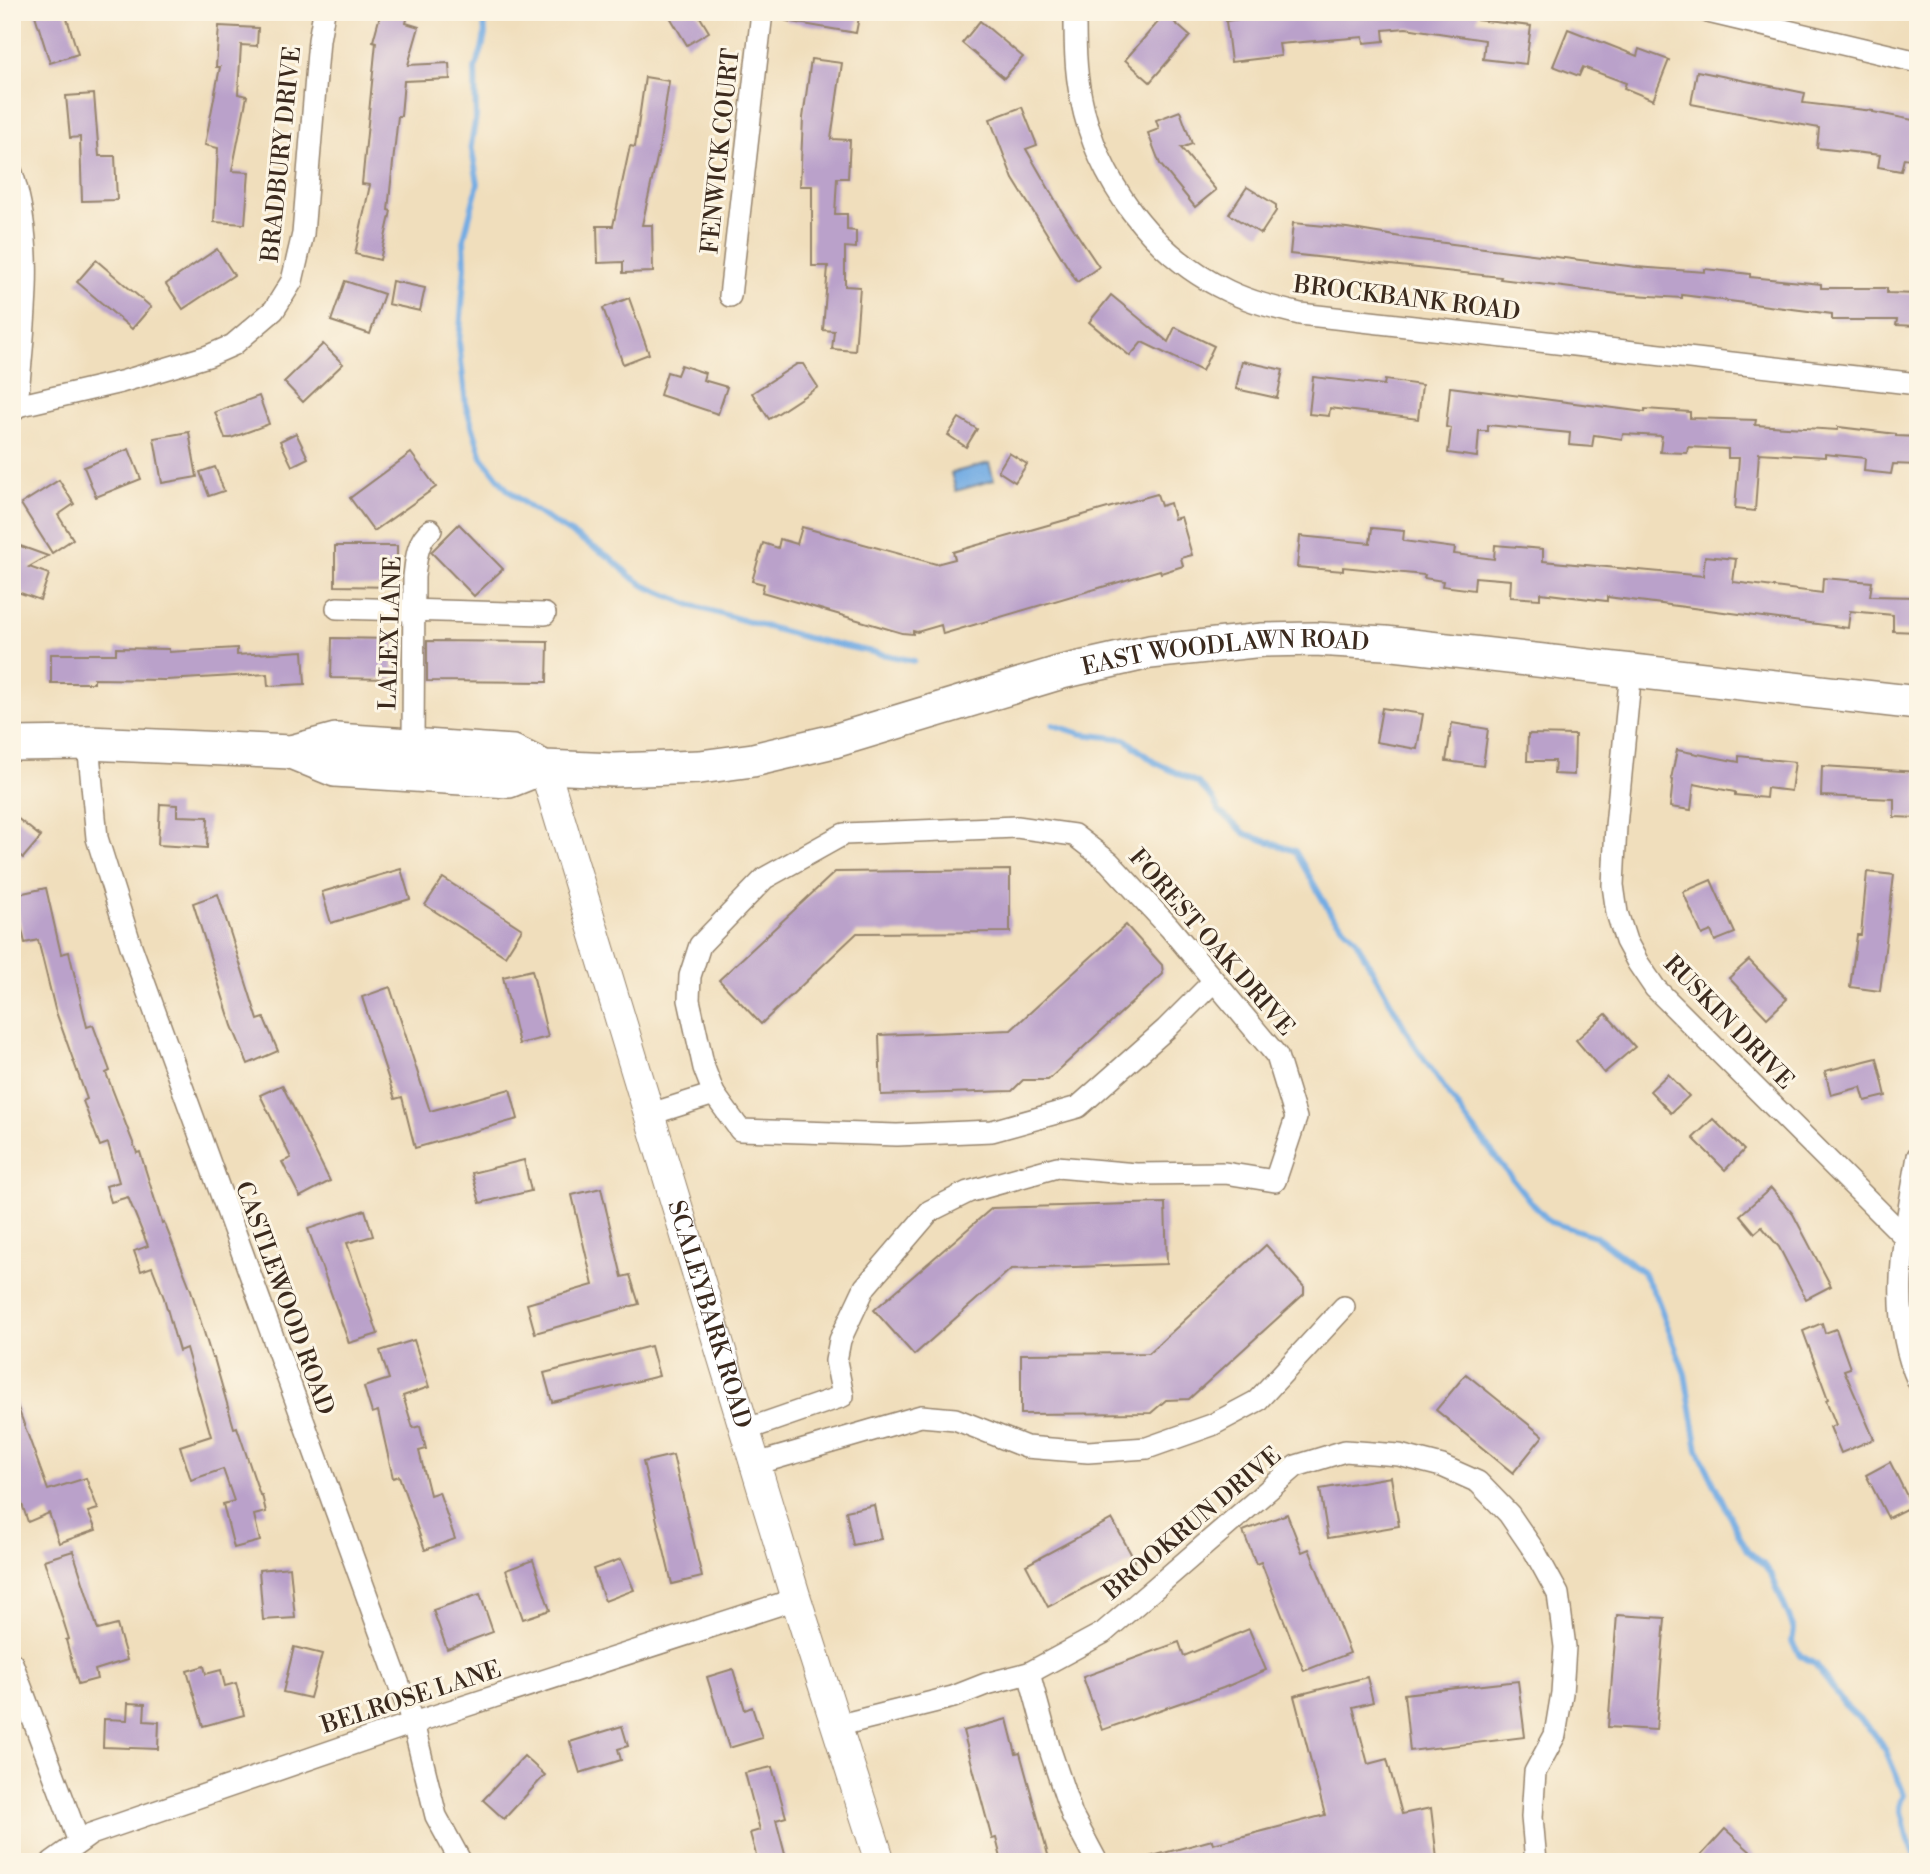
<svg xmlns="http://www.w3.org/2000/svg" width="1930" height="1874" viewBox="0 0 1930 1874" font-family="'Libre Bodoni',serif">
<rect width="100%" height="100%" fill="#fcf5e5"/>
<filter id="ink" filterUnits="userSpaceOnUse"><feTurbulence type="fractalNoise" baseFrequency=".0143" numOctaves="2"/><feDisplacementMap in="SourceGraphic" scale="14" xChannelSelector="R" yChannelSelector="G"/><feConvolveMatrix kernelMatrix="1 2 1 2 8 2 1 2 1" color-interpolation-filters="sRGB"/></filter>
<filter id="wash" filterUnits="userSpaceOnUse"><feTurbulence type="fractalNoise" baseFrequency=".00686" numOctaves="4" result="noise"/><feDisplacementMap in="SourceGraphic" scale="28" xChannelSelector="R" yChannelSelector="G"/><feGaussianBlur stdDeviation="1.57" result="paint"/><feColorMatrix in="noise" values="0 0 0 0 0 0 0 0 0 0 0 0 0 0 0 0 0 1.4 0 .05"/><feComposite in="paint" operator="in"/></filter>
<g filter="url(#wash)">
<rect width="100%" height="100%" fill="#f0debc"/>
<polygon fill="#73ace3" stroke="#576b80" stroke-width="2" points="989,463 994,480 956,491 951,473"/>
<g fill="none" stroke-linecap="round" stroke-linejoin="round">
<g stroke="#73ace3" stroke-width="6">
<polyline points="483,12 485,34 482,49 475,69 476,117 471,145 478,183 464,238 465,267 459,342 466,406 482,457 506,488 530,508 611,558 630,576 645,586 693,606 807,638 914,661"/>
<polyline points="1053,725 1082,734 1125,739 1154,762 1198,783 1213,799 1219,811 1246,834 1295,851 1331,914 1354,937 1415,1046 1466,1119 1529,1200 1550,1222 1595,1236 1642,1271 1657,1298 1685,1374 1698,1450 1740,1537 1747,1550 1763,1564 1772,1576 1794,1629 1792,1642 1800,1655 1815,1664 1844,1704 1873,1732 1886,1751 1904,1794 1900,1807 1908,1841 1918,1862"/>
</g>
</g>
<g id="blocks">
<g fill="#baa1ca">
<polygon points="34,12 65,12 78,54 50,63"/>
<polygon points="381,12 409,12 406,23 419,27 408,65 449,63 450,79 404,81 401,116 398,116 388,210 391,211 380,260 355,254 370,185 362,184 376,42 373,41"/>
<polygon points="667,12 697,12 709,32 687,45"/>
<polygon points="787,12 860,12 856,33 786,21"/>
<polygon points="1288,12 1478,12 1477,20 1531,26 1526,64 1483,59 1485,40 1406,28 1383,30 1384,41 1364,43 1363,37 1279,44 1281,56 1231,62 1226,21"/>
<polygon points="1165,14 1190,36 1150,82 1125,60"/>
<polygon points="980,21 1023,57 1004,78 962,43"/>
<polygon points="219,26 258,28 257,46 241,45 238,94 247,96 232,171 249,172 245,224 214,222 218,148 205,145 220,67 216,67"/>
<polygon points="1568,29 1637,56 1639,49 1669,60 1653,100 1624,88 1626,83 1583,67 1579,76 1553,66"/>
<polygon points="811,59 842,63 831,139 850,140 848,178 837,178 835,214 847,214 847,230 856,231 856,248 845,247 845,286 860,287 855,351 832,349 834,331 823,330 828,266 812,266 812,186 800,186 803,118"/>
<polygon points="1697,71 1805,93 1803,103 1873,111 1873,112 1918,121 1918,160 1904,158 1901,171 1878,167 1880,155 1817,148 1819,128 1691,104"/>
<polygon points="645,77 669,81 659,149 642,225 652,225 653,272 623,273 623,262 598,263 597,226 613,226 630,146 635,147"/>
<polygon points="94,94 99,156 115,156 117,200 82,201 80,137 70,138 66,96"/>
<polygon points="1022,107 1037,145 1026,149 1061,210 1099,267 1077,282 1013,179 990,119"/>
<polygon points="1180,111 1192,144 1181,148 1216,190 1195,207 1160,164 1148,133 1159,129 1156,120"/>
<polygon points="1247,187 1276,205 1276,211 1261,234 1229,214"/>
<polygon points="1293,223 1347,228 1413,239 1636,267 1705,272 1705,269 1750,274 1750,277 1821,284 1821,288 1887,288 1887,293 1918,294 1918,326 1896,325 1897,320 1832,320 1832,314 1682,295 1682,298 1618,294 1500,279 1501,277 1290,254"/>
<polygon points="217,249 234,275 183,309 166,284"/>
<polygon points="96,260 151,307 132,329 77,282"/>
<polygon points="345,281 384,294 370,334 331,321"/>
<polygon points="392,281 425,288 420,311 388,304"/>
<polygon points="1111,295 1168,342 1175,327 1214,346 1202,371 1142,342 1130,356 1089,322"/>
<polygon points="629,298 649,354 623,364 603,308"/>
<polygon points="323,344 343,364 303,402 284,382"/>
<polygon points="1242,361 1283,370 1277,398 1236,389"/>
<polygon points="797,364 803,364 818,387 769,419 752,393"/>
<polygon points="681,365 705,373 703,380 727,387 718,414 660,395 667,372 677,375"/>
<polygon points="1313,377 1384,385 1385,380 1422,385 1418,419 1330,408 1329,416 1309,414"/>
<polygon points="1450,387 1645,412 1645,409 1690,412 1690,418 1756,420 1755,425 1838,430 1838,427 1896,434 1896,436 1918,437 1918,465 1893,464 1891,474 1864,471 1865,458 1825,454 1825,457 1759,453 1755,511 1735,509 1739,458 1728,458 1728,449 1688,447 1687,453 1660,452 1662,436 1623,434 1622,439 1594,435 1592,447 1569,445 1570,433 1488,425 1488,431 1479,431 1477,457 1448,453 1451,428 1446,427"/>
<polygon points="259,396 269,424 231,438 225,438 215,412"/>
<polygon points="959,418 977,429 966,447 948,435"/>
<polygon points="189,432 197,477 162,483 154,438"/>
<polygon points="296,433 308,458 292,466 280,441"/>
<polygon points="129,449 141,479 96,497 84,467"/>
<polygon points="411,453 436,487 374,531 350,498"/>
<polygon points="1009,453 1027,464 1015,482 998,471"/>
<polygon points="215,467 224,491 209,496 200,472"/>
<polygon points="59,480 74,504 58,515 73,539 52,553 21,504"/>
<polygon points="1157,494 1161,506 1170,503 1174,519 1181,517 1192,555 1181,558 1183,566 1161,573 1160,570 943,634 941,625 917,632 913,631 913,634 902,633 762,592 764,584 752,581 763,543 778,548 780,539 797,544 802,527 936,564 955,559 953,552"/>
<polygon points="459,524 503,569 474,596 431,552"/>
<polygon points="1372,528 1404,531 1403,541 1455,548 1454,554 1494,559 1495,545 1543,549 1543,561 1703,576 1705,556 1736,559 1733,582 1822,593 1823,578 1872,582 1870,596 1918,597 1918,632 1893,631 1893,615 1850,611 1848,628 1607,597 1607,601 1540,593 1540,599 1510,597 1511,580 1475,577 1474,590 1442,586 1443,581 1424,578 1425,575 1343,567 1343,571 1297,567 1300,536 1370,543"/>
<polygon points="12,543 48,556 29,567 49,574 40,600 12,590"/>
<polygon points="335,546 397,546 397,587 335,586"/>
<polygon points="332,638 394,639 393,679 331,678"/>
<polygon points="427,641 548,642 547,682 427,681"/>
<polygon points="116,648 169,649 169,652 237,648 237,655 303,651 305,684 268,686 267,674 166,680 94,679 94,683 51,683 51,654 116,654"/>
<polygon points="1382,708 1423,714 1417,749 1376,742"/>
<polygon points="1452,723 1488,729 1483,766 1446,761"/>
<polygon points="1528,734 1575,735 1574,775 1554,774 1555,761 1527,761"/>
<polygon points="1677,750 1739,762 1739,756 1795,762 1791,791 1767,788 1766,798 1735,795 1735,792 1694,784 1691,810 1670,807 1673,780 1671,779"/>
<polygon points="1822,766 1918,772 1918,818 1894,817 1894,799 1821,796"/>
<polygon points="160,804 177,805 177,816 208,817 207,848 158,845"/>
<polygon points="12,814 41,837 23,858 12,848"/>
<polygon points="401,869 410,899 331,923 322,892"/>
<polygon points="1010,870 1010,932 857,933 761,1024 719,980 835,872"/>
<polygon points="1867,872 1894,875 1880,991 1850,987 1857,935 1861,935"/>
<polygon points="443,878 522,929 505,956 425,905"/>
<polygon points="1711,880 1735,933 1715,941 1711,931 1702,935 1683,892"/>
<polygon points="46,888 61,954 69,952 87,1027 93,1025 110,1071 106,1073 137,1153 140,1152 162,1223 164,1222 191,1290 212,1358 214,1358 234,1428 237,1427 260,1495 262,1495 266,1512 254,1515 260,1541 234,1548 223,1504 234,1501 223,1469 191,1480 180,1446 211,1436 186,1348 179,1351 164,1298 152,1267 141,1271 134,1251 148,1246 128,1197 111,1202 106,1186 119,1182 108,1143 100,1146 83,1101 87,1099 55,1009 38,940 25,943 14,895"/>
<polygon points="218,894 258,1020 264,1018 278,1051 248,1064 232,1026 193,903"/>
<polygon points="1126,925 1162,965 1163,974 1048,1080 1023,1080 1012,1091 881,1095 879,1035 1011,1030"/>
<polygon points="1749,960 1787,999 1767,1018 1729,978"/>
<polygon points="532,970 548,1037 519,1044 503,977"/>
<polygon points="390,987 430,1111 510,1089 518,1119 415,1148 402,1097 395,1099 362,997"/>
<polygon points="1606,1014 1635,1047 1604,1073 1576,1040"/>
<polygon points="1877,1058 1886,1096 1865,1101 1861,1087 1831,1095 1825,1071"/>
<polygon points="1668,1074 1689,1096 1671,1113 1650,1091"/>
<polygon points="282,1085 330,1181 300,1197 282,1162 291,1158 260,1095"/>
<polygon points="1713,1119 1744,1150 1725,1170 1693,1138"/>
<polygon points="524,1160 531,1191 480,1203 472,1173"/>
<polygon points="601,1188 622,1277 630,1275 639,1304 535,1333 527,1304 593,1285 572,1195"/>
<polygon points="1771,1188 1793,1214 1831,1286 1806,1299 1779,1247 1762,1227 1755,1233 1740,1215"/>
<polygon points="1165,1203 1167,1264 1011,1269 914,1355 874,1310 992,1208"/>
<polygon points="365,1210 373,1236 347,1243 378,1334 349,1343 308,1229"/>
<polygon points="1266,1245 1304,1287 1304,1294 1189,1399 1166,1400 1151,1413 1021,1414 1021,1354 1149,1353"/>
<polygon points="1822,1323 1825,1333 1836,1329 1850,1368 1844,1370 1874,1439 1841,1453 1830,1427 1836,1425 1826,1400 1828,1399 1803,1331"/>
<polygon points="414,1340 429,1387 403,1396 413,1428 420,1426 426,1449 419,1451 430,1495 439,1492 455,1539 425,1550 399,1476 393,1478 378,1411 372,1413 364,1387 389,1379 380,1351"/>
<polygon points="651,1346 659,1376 552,1402 544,1373"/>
<polygon points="1466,1374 1543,1436 1513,1473 1436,1410"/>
<polygon points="12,1397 14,1397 48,1490 86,1478 98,1509 88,1512 96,1530 59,1543 49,1513 28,1522 12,1474"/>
<polygon points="673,1455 702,1577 672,1584 643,1462"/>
<polygon points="1890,1462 1912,1506 1888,1518 1866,1475"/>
<polygon points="1391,1477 1399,1526 1328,1538 1320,1489"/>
<polygon points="874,1505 881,1539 853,1545 846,1511"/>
<polygon points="1287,1514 1302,1552 1309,1549 1350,1653 1304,1671 1261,1562 1256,1564 1243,1531"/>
<polygon points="1112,1519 1135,1561 1048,1607 1026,1565"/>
<polygon points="73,1551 98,1630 117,1625 127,1660 95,1670 97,1679 78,1684 66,1640 69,1639 44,1560"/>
<polygon points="621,1559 634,1590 605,1601 593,1569"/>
<polygon points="533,1560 550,1610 523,1619 506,1570"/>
<polygon points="290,1567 295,1618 263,1620 259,1570"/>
<polygon points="480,1594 493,1632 447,1649 433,1610"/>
<polygon points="1617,1615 1665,1618 1656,1730 1608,1727"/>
<polygon points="1249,1629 1266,1670 1223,1688 1102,1730 1083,1677 1179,1642 1184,1656"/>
<polygon points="294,1647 322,1654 310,1698 283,1692"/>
<polygon points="204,1666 206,1674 221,1670 225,1686 236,1683 244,1715 203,1726 187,1671"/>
<polygon points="733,1669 745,1710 752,1707 762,1738 729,1748 707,1677"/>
<polygon points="1367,1677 1373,1702 1353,1707 1368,1764 1387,1759 1402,1814 1431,1808 1437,1859 1417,1862 1150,1862 1149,1857 1212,1840 1213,1844 1325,1815 1294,1696"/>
<polygon points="1518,1681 1525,1737 1410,1751 1404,1694"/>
<polygon points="128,1703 145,1704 144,1721 159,1722 158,1749 103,1747 104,1719 127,1720"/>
<polygon points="1007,1719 1016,1754 1020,1753 1050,1862 1002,1862 996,1838 992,1839 963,1731"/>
<polygon points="622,1726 628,1746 618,1749 621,1760 580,1773 570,1742"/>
<polygon points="524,1756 545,1775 504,1819 483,1800"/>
<polygon points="772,1767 786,1817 776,1820 787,1862 758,1862 750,1833 760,1830 745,1773"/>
<polygon points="1725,1829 1762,1862 1695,1862"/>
</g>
</g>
</g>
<g filter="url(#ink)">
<use href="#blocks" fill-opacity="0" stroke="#96846d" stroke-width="2"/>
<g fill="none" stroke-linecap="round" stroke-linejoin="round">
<defs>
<g id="street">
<path d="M1075 12C1075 41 1075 70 1081 98 1097 180 1152 255 1228 291 1251 302 1275 308 1300 314L1918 384"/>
<polyline points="1708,12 1918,62"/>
<path d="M12 173C37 250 23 327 17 406L12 412"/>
<polyline points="730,296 762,12"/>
<polyline points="17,406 121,382 208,356 233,345 274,310 292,281 303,234 319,40 324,12"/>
<polyline points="337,608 545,614"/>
<polyline points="1631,670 1616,826 1613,885 1617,913 1626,941 1638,963 1655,988 1905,1237"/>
<polyline points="88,743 97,838 131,946 413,1723 436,1816 461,1862"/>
<path d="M413 743 414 577C416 560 417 540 431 530"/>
<polyline points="714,1094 704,1068 689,1000 690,976 700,945 765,878 844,834 1017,827 1074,835 1109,862 1170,928 1277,1056 1296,1118 1275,1181 1225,1173 1136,1174 1057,1167 968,1192 930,1211 865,1287 840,1340 836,1361 843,1396 745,1430"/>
<polyline points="651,1114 714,1094 740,1130 897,1135 992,1131 1078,1107 1166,1029 1214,981"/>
<path d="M1918 1156C1906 1229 1886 1310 1918 1381"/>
<polyline points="756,1464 921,1416 955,1419 1026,1447 1088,1452 1147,1448 1212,1425 1257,1401 1344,1307"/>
<polyline points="12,1663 79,1842"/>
<polyline points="1029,1673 1049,1747 1072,1815 1097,1862"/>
<polyline points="836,1728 848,1723 953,1697 986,1684 1029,1673 1103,1633 1296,1466 1345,1451 1399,1455 1442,1466 1478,1482 1509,1514 1535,1552 1558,1594 1565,1647 1562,1693 1555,1735 1535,1772 1532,1817 1536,1862"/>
<polyline points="52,1862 91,1834 413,1723 796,1599"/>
</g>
<g id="secondary">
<path id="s1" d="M544 767 796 1599 880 1862"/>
</g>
<g id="primary">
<path id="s2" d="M12 744 88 743 291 752 336 740 513 752 544 767 614 770 700 767 753 760 834 741 1062 672 1150 652 1263 640 1315 639 1385 643 1918 703"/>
<polyline points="291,752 335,770 509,781 544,767"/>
</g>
</defs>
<use href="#street" stroke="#96846d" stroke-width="24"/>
<use href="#secondary" stroke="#96846d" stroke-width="32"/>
<use href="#primary" stroke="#96846d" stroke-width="36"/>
<use href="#street" stroke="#fff" stroke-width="21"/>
<use href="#secondary" stroke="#fff" stroke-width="30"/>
<use href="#primary" stroke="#fff" stroke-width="33"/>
</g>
</g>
<g text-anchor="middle" stroke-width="6" stroke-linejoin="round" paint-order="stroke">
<g font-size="24" fill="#3b2a1e" stroke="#fcf5e5">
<text transform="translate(720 151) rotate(-84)" y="8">FENWICK COURT</text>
<text transform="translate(281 154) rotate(-84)" y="8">BRADBURY DRIVE</text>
<text transform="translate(1407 298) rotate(7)" y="8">BROCKBANK ROAD</text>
<text transform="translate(390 633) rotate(-88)" y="8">LALEX LANE</text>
<text dy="8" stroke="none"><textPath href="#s2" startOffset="1234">EAST WOODLAWN ROAD</textPath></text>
<text transform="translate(1212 942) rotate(49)" y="8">FOREST OAK DRIVE</text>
<text transform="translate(1729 1022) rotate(46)" y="8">RUSKIN DRIVE</text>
<text transform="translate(285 1298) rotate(70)" y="8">CASTLEWOOD ROAD</text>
<text dy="8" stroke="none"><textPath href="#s1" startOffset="572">SCALEYBARK ROAD</textPath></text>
<text transform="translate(1192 1523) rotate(-40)" y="8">BROOKRUN DRIVE</text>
<text transform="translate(411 1697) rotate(-18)" y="8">BELROSE LANE</text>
</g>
</g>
<rect width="1930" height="1874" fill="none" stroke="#fcf5e5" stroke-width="42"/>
</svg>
